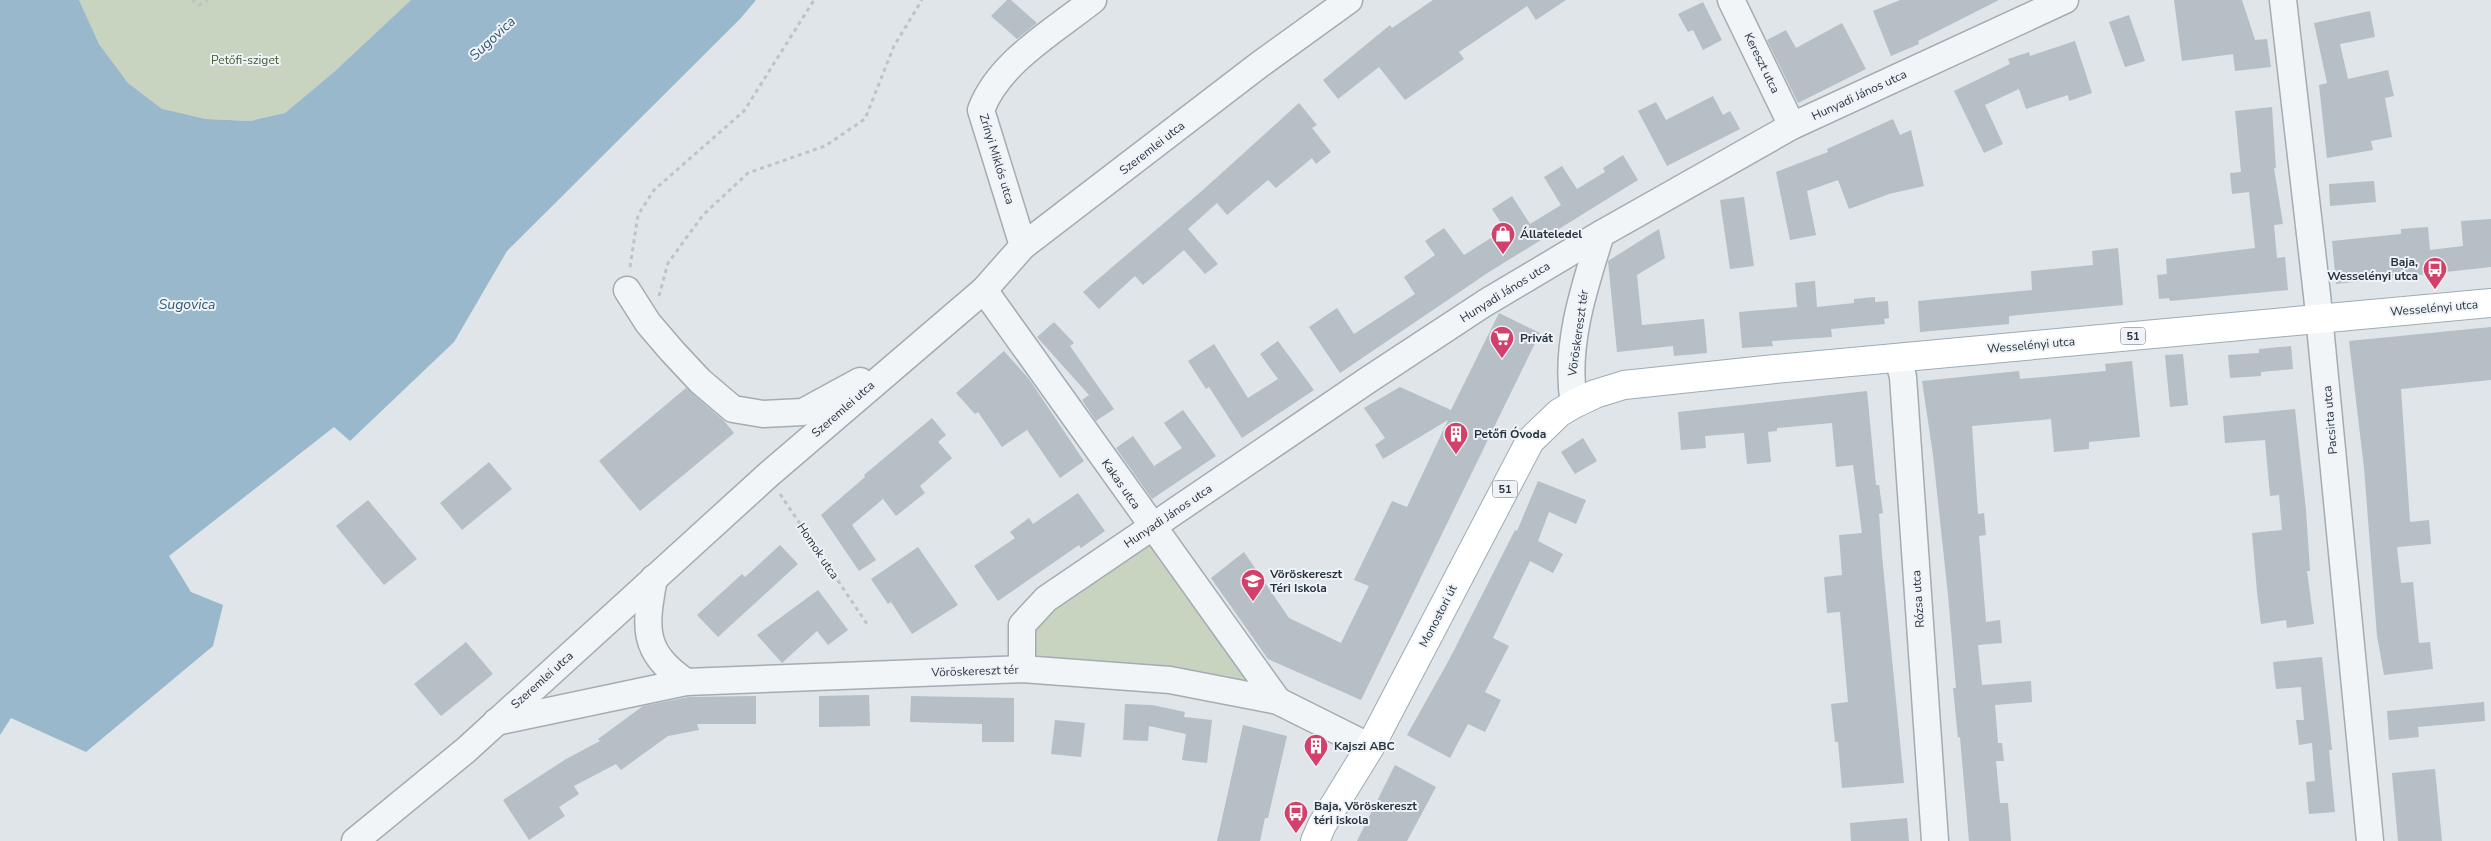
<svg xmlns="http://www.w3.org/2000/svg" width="2491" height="841" viewBox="0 0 2491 841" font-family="'Nunito Sans',sans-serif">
<rect width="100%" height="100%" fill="#dfe5e9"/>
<g fill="#c8d3c0">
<polygon points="79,0 411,0 334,72 285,113 250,121 206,119 163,110 128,83 99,44"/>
<polygon points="1151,541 1260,690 1022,669 1022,625"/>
</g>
<polygon fill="#99b8cb" points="0,0 79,0 99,44 128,83 162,109 206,119 250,121 285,113 334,72 411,0 756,0 740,19 507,251 454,342 350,441 334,427 169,556 191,592 223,605 213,646 86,752 11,718 0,735"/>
<g fill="#b6bec6">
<polygon points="1007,0 1011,0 1037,23 1017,39 991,16"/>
<polygon points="1433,0 1566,0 1536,20 1527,6 1459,52 1464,59 1405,100 1379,67 1338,99 1323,80 1390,25 1392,28"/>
<polygon points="1900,0 1999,0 1918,41 1919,44 1891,56 1873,11"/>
<polygon points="2174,0 2242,0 2255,40 2267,39 2271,67 2235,71 2233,54 2182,61"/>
<polygon points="1703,2 1722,40 1703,50 1693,30 1688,32 1678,14"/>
<polygon points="2370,11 2375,37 2340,44 2348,79 2388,70 2394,96 2385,98 2392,137 2371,141 2373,150 2327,158 2319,85 2327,83 2314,23"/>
<polygon points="2129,15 2145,61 2125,67 2109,22"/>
<polygon points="1842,23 1866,69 1798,103 1767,40 1786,30 1796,48"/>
<polygon points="2075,41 2092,93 2069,101 2068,95 2026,109 2019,89 1985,105 2003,144 1984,153 1954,91 2010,64 2008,59 2029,52 2030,56"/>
<polygon points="1713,96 1723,115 1730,111 1740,129 1667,166 1638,111 1656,102 1666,120"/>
<polygon points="1299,103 1317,125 1312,128 1331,152 1316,164 1312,158 1276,188 1268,180 1227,215 1217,203 1188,229 1218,264 1205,274 1184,250 1143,285 1135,276 1099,309 1083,292 1204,189"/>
<polygon points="2272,107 2276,168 2274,168 2283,224 2274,225 2277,258 2285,257 2288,290 2170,301 2169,298 2159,299 2157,275 2167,274 2166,259 2255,248 2249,192 2232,194 2230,173 2241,172 2235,111"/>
<polygon points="1893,119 1900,135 1911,130 1924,186 1889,194 1849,209 1838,180 1807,191 1816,235 1790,240 1776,172 1828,152 1827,149"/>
<polygon points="1623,155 1638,180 1489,272 1340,373 1309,327 1337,308 1354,334 1415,294 1404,277 1435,255 1425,241 1444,228 1464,255 1505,229 1492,209 1512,196 1530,224 1561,205 1544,177 1562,166 1577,189 1605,172 1603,168"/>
<polygon points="2374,181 2376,202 2330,206 2329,184"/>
<polygon points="1744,197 1754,266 1730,269 1720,200"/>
<polygon points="2491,219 2491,267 2336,284 2332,241 2401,234 2401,229 2428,227 2430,250 2463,246 2461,221"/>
<polygon points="1659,229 1665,258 1637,275 1642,325 1704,319 1707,353 1674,356 1673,346 1617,352 1608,261"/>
<polygon points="2118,248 2123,305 2009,316 2009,324 1920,332 1918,301 2032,290 2031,271 2093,265 2092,251"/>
<polygon points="1815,281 1817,307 1854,303 1854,299 1875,297 1875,302 1888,301 1889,318 1884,319 1885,324 1831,329 1832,337 1772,341 1773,346 1742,348 1739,312 1797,307 1795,283"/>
<polygon points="1499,313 1540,333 1361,700 1268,659 1211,578 1244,552 1289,618 1341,643 1369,586 1354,580 1392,501 1407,507 1448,420 1383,459 1375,445 1385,438 1364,408 1400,387 1451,410"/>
<polygon points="1054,322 1074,343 1070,346 1114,409 1096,421 1082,400 1089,395 1037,337"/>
<polygon points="2491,327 2491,380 2401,389 2410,522 2429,520 2431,544 2397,547 2401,583 2413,582 2419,643 2430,642 2433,669 2384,675 2377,636 2364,468 2349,341"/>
<polygon points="1278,341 1314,390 1242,438 1209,387 1206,389 1188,361 1214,344 1248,398 1278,379 1260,354"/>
<polygon points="2291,346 2293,369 2261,372 2261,376 2230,378 2228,355 2259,353 2259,349"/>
<polygon points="1004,351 1029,379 1084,461 1060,478 1027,430 1002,447 978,412 975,414 956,393"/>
<polygon points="2183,354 2188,405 2170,407 2165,355"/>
<polygon points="2132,361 2140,437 2089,442 2089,449 2054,452 2051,419 1972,426 1978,514 1984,513 1986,535 1979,536 1986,622 2000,620 2002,643 1978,645 1982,685 2031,681 2032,702 1995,705 1998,743 2002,743 2004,761 1996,761 2000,803 2008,803 2011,841 1969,841 1960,737 1958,738 1953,688 1956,688 1948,595 1933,455 1922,381 2019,371 2020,379 2106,371 2105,364"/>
<polygon points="686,388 724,421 734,433 640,511 599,461"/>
<polygon points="1867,391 1876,485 1879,485 1883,513 1879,514 1882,555 1904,783 1842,788 1838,742 1835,742 1831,704 1848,702 1840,612 1827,613 1824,577 1842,575 1839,535 1862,533 1853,465 1836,467 1832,423 1777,428 1777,431 1768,432 1771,462 1747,464 1744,433 1705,436 1706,448 1681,450 1678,412"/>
<polygon points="2295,409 2306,510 2310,571 2307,571 2314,624 2287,628 2286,620 2261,624 2257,592 2252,533 2282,530 2279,495 2270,496 2265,440 2225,443 2223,416"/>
<polygon points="1183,410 1216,456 1152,499 1116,448 1133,436 1154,466 1182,448 1164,423"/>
<polygon points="932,418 946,435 938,442 952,458 920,486 925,493 896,516 883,499 852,525 876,560 859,571 821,515 865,477 864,475"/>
<polygon points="1583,438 1597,461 1575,474 1561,452"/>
<polygon points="489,462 512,489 462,530 440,503"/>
<polygon points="1538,481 1586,500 1576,524 1549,512 1538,541 1563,554 1553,573 1530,561 1493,638 1509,646 1485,692 1501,700 1485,732 1468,724 1450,758 1407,735 1449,660 1515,530 1517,531"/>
<polygon points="1078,493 1105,531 1081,548 1079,545 998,601 974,566 1015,538 1010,532 1029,518 1033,524"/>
<polygon points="368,500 417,559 384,585 336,526"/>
<polygon points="780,545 798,564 718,637 697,615 742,574 745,577"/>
<polygon points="918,547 958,605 912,634 891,602 888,604 871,579"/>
<polygon points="818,590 848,630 828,645 817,631 782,663 757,635"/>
<polygon points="466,642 493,674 441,716 414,684"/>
<polygon points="2322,657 2332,750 2329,750 2335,812 2309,814 2306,782 2315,781 2312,743 2299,745 2296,720 2304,720 2301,687 2276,689 2273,662"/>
<polygon points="869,695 870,726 819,727 819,696"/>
<polygon points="756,696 756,724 697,724 699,730 668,736 621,770 616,764 574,786 579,794 559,807 565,816 529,840 503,800 566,759 600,741 598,739 643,706 689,697"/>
<polygon points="911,696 1014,698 1014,742 982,742 982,724 910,722"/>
<polygon points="2484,702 2485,721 2418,727 2419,737 2389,740 2387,711"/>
<polygon points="1125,704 1152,705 1185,712 1184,717 1212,720 1207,763 1182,760 1186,734 1149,726 1148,741 1123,740"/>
<polygon points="1055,720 1085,723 1081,757 1051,754"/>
<polygon points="1243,725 1287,736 1268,818 1265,818 1260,841 1217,841"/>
<polygon points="1395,765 1436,787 1407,841 1357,841"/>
<polygon points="2435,769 2442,841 2398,841 2392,773"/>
<polygon points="1907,818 1909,841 1851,841 1850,823"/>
</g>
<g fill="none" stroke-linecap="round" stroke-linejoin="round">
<defs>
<g id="minor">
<polyline points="1731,0 1792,126"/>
<polyline points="2283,0 2317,295 2370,841"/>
<path d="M1023 246 981 110C999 62 1054 31 1093 0"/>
<polyline points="627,290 648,323 672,351 700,381 733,409 763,414 803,412 860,381"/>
<polyline points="984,290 1278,701"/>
<polyline points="1898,358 1903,377 1935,841"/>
<path d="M1574 404C1564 347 1584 288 1601 234"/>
<path d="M654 578C645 627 641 651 686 682L1022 669 1170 680 1278 701 1370 747"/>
<polyline points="1022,669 1022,625 1046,599 1368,380 1485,303 1601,234 1792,126 2065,0"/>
<polyline points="496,722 686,682"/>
<polyline points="355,841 466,750 768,475 984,290 1023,246 1259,65 1349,0"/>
</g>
<polyline id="major" points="1315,841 1322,825 1370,747 1530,441 1559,413 1574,404 1595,394 1624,385 1775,369 2491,303"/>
</defs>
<use href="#minor" stroke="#a4acb3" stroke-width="29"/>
<use href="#major" stroke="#9eabb5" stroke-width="30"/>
<g stroke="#bdc3c8" stroke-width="3" stroke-dasharray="4 4" stroke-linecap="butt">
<polyline points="192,0 199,5 208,0"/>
<polyline points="630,267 638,215 654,190 744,111 814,0"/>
<polyline points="659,296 668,263 703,215 748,173 825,146 865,119 894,46 922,0"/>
<polyline points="780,494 869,627"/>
</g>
<use href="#minor" stroke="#f2f5f7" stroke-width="26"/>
<use href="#major" stroke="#fff" stroke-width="28"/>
</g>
<defs>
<symbol id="shop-pin" viewBox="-11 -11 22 30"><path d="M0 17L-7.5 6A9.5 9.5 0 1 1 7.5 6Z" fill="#d3406a" stroke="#eff3f7"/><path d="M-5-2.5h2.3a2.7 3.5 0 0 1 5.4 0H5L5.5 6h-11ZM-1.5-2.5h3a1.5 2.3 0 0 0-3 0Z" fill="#fff"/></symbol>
<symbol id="bus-pin" viewBox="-11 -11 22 30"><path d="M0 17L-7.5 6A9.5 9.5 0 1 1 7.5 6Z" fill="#d3406a" stroke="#eff3f7"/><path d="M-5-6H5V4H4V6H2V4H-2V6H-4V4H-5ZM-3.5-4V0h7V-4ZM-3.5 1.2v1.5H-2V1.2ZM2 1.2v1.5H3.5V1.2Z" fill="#fff"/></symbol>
<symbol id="supermarket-pin" viewBox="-11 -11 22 30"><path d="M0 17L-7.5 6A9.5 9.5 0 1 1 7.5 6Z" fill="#d3406a" stroke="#eff3f7"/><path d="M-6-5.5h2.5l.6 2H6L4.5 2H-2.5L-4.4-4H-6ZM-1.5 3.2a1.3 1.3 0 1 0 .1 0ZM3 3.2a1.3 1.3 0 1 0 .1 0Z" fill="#fff"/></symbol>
<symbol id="building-pin" viewBox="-11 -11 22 30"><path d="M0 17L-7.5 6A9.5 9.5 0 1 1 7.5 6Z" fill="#d3406a" stroke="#eff3f7"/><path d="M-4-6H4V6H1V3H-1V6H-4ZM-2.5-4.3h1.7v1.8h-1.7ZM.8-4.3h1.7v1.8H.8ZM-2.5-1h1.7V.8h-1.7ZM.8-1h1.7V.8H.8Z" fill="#fff"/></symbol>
<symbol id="school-pin" viewBox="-11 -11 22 30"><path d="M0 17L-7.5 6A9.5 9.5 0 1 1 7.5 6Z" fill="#d3406a" stroke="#eff3f7"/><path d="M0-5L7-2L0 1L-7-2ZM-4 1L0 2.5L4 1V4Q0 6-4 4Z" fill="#fff"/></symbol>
</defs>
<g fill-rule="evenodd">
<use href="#shop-pin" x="1489" y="220" width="28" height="38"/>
<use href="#bus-pin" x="2421" y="255" width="28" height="38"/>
<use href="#supermarket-pin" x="1488" y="324" width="28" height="38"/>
<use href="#building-pin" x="1442" y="420" width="28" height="38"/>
<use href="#school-pin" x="1239" y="567" width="28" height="38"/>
<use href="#building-pin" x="1302" y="732" width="28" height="38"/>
<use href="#bus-pin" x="1282" y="799" width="28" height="38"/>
</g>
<g text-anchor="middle" stroke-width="4" stroke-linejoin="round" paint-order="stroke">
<g fill="#eff3f7" stroke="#646d78" stroke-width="1">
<rect x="2120.5" y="327.5" width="25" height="17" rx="4"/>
<rect x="1492.5" y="480.5" width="25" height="17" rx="4"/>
</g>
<g font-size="11" font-weight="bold" fill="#283441">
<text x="2133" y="340">51</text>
<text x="1505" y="493">51</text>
</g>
<g font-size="12" fill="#425d34" stroke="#eff3f7">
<text x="245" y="64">Petőfi-sziget</text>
</g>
<g font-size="12" fill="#283441" stroke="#eff3f7">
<text transform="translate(1762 63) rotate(64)" y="4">Kereszt utca</text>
<text transform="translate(1859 95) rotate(-25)" y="4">Hunyadi János utca</text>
<text transform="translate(1152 148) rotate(-38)" y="4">Szeremlei utca</text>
<text transform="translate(997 159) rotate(73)" y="4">Zrínyi Miklós utca</text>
<text transform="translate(1505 292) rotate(-32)" y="4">Hunyadi János utca</text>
<text transform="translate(2434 308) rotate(-5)" y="4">Wesselényi utca</text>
<text transform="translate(1578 333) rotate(-82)" y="4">Vöröskereszt tér</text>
<text transform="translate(2031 345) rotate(-5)" y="4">Wesselényi utca</text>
<text transform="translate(843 409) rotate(-41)" y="4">Szeremlei utca</text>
<text transform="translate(2330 420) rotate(-95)" y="4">Pacsirta utca</text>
<text transform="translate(1121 484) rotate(55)" y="4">Kakas utca</text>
<text transform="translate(1168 516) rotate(-34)" y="4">Hunyadi János utca</text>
<text transform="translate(818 551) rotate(56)" y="4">Homok utca</text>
<text transform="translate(1918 599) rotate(-94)" y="4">Rózsa utca</text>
<text transform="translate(1438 616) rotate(-63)" y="4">Monostori út</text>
<text transform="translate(975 671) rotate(-2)" y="4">Vöröskereszt tér</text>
<text transform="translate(542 680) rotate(-42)" y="4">Szeremlei utca</text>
</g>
<g font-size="12" font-weight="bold" fill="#283441" stroke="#eff3f7" text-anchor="start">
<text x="1520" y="238">Állateledel</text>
<text x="2418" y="266" text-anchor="end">Baja,<tspan x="2418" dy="14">Wesselényi utca</tspan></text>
<text x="1520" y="342">Privát</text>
<text x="1474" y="438">Petőfi Óvoda</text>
<text x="1270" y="578">Vöröskereszt<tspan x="1270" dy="14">Téri Iskola</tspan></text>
<text x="1334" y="750">Kajszi ABC</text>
<text x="1314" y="810">Baja, Vöröskereszt<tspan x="1314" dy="14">téri iskola</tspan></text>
</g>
<g font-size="14" font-style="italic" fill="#305977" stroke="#eff3f7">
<text transform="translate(492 38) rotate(-43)" y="5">Sugovica</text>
<text x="187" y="309">Sugovica</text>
</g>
</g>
</svg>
